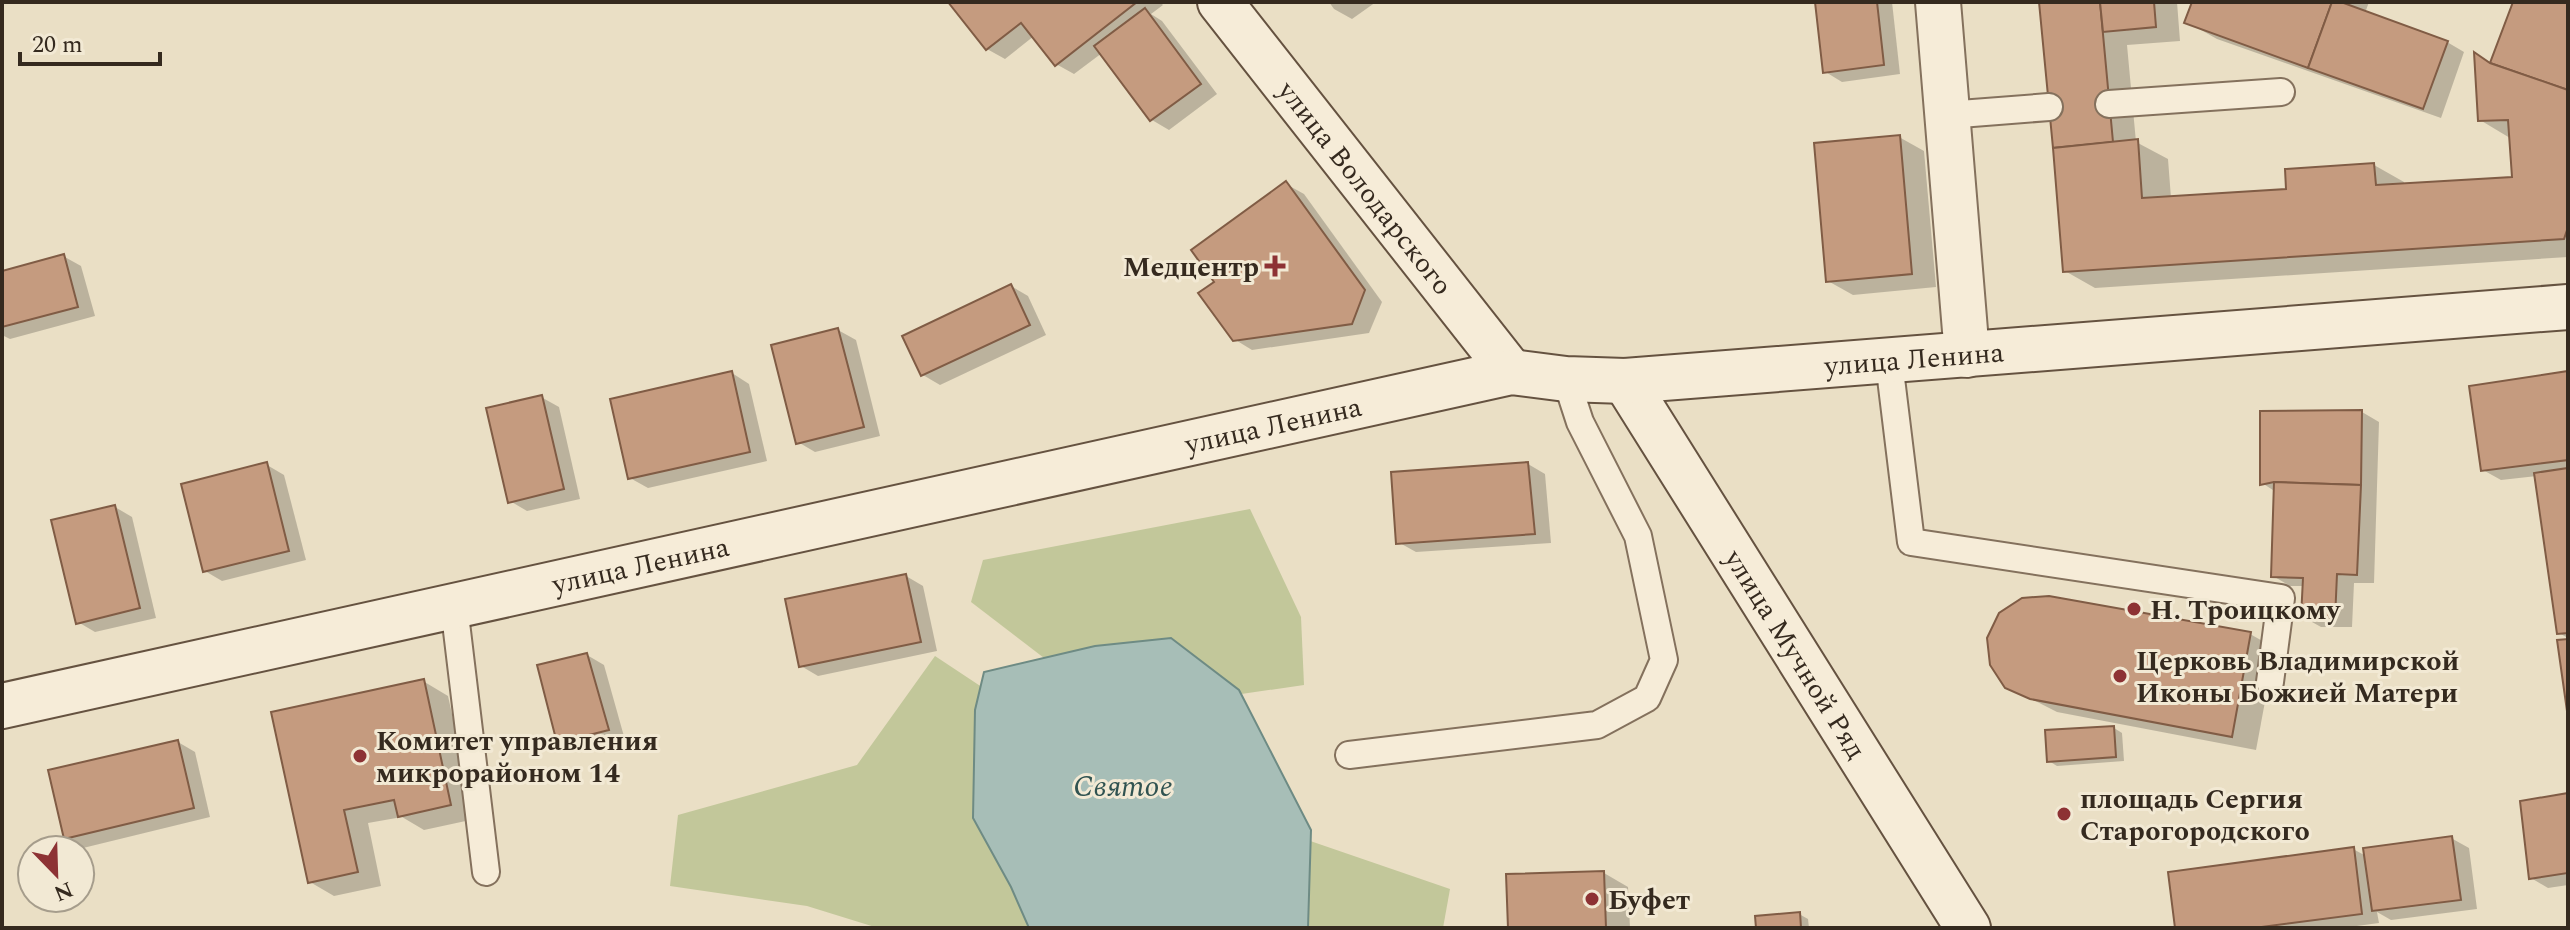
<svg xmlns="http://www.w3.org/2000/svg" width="2570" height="930" viewBox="0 0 2570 930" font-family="Spectral,serif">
<rect width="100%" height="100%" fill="#eadfc5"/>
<g fill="#c2c79a">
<polygon points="1250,509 1301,617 1304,685 1214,698 1078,684 971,602 983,560"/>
<polygon points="935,656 1012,707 1043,928 878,928 807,906 670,886 678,815 857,765"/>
<polygon points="1287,833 1450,889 1443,928 1278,928"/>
</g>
<polygon fill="#a7beb7" stroke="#6e8b84" stroke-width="2" points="1171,638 1239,690 1311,830 1308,928 1029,928 1011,887 973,818 975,710 984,672 1095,646"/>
<g fill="#0003">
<polygon points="951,2 1160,2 1163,5 1151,14 1162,21 1217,94 1169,130 1152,120 1102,53 1074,74 1056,64 1034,36 1005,59 987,49"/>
<polygon points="1329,2 1376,2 1352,19 1334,9"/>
<polygon points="1817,2 1892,2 1900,74 1842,82 1824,71"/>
<polygon points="2042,2 2177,2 2180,41 2127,45 2136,142 2168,159 2171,198 2288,190 2374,165 2404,182 2404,185 2514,179 2510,138 2480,120 2492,64 2515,2 2568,2 2568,257 2095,288 2065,271"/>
<polygon points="2194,2 2369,2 2365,13 2447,42 2464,52 2441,118 2217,39 2187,22"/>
<polygon points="1899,137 1924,151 1936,287 1853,295 1828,281"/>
<polygon points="1286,184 1304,194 1382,302 1369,333 1252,350 1234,339 1217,283"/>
<polygon points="63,256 81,266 95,316 10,339 2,335 2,273"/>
<polygon points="1011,286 1028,296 1046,335 940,385 923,375"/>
<polygon points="838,330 856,340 880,436 815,452 798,442"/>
<polygon points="732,373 749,384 767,461 648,488 630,478"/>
<polygon points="2568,373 2568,638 2559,633 2537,476 2501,480 2483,470"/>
<polygon points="541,397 559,407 580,499 527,511 510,501"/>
<polygon points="2362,412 2379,422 2374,583 2354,583 2352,627 2321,627 2303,617 2304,586 2290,586 2273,576 2276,492 2262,483"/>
<polygon points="1528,464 1545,474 1551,543 1416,552 1398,542"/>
<polygon points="267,465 284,475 306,560 222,581 205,571"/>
<polygon points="115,507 132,517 156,618 95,632 78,622"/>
<polygon points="906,576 923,586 937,651 818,676 801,666"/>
<polygon points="2250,634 2275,648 2256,750 2057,712 2006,686"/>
<polygon points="587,655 604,665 625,740 577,752 559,742"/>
<polygon points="423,681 448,696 475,819 424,830 402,817 368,823 381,886 334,896 310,882 274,713"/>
<polygon points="2114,728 2122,733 2124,761 2057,766 2049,761"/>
<polygon points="178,742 195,752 210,817 83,848 65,837"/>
<polygon points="2568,795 2568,885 2548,888 2531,878"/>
<polygon points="2451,838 2469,848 2477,909 2391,920 2377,912 2379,923 2342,928 2177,928 2353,849 2366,856"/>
<polygon points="1604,873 1628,887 1630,928 1510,928"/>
<polygon points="1799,914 1808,919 1809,928 1758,928"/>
</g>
<g fill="#c59b7f" stroke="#805c45" stroke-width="2">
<polygon points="948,2 1137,2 1055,66 1021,23 986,50"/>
<polygon points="1815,2 1877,2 1884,65 1823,73"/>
<polygon points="2039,2 2100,2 2113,142 2053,148"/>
<polygon points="2100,2 2154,2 2156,27 2103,32"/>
<polygon points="2192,2 2332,2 2308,68 2184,23"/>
<polygon points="2332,2 2341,2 2448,41 2423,109 2308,68"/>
<polygon points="2513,2 2568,2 2568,90 2490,63"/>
<polygon points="1145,8 1201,84 1150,121 1094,46"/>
<polygon points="2474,52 2490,63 2568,90 2568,227 2564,239 2063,272 2053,148 2138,139 2142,198 2286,189 2285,169 2374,163 2376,185 2512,177 2508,120 2478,121"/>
<polygon points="1900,135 1912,274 1826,282 1814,143"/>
<polygon points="1286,181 1365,290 1352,324 1233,341 1198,293 1214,282 1191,250"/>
<polygon points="64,254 78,307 2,327 2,271"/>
<polygon points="1011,284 1030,325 921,376 902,336"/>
<polygon points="838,328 864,427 796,444 771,345"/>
<polygon points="732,371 750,452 628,479 610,399"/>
<polygon points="2568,371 2568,460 2481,471 2469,386"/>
<polygon points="542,395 564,489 508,503 486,408"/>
<polygon points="2362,410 2361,485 2274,482 2260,485 2260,411"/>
<polygon points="267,462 289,551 203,572 181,484"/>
<polygon points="1528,462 1535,534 1396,544 1391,472"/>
<polygon points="2568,468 2568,633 2557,634 2534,473"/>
<polygon points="2274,482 2361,485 2357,575 2337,574 2335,619 2301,618 2303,578 2271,577"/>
<polygon points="115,505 140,608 76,624 51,520"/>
<polygon points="906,574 921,642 799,667 785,599"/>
<polygon points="2049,596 2251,632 2232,737 2030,699 2005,688 1990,665 1987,638 1999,613 2022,598"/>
<polygon points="2568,639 2568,718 2557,640"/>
<polygon points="587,653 609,730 557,743 537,665"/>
<polygon points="424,679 451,805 398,817 394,800 344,810 358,872 308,883 271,712"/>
<polygon points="2114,726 2116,757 2047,762 2045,730"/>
<polygon points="178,740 194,808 64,839 48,770"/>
<polygon points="2568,793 2568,873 2529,879 2520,801"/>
<polygon points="2452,836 2461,900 2372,911 2363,848"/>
<polygon points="2354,847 2362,914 2254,928 2175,928 2168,872"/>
<polygon points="1604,871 1606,928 1508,928 1506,874"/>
<polygon points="1800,912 1801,928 1756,928 1755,916"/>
</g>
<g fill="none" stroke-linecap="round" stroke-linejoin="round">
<defs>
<g id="lane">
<polyline points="2109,104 2281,92"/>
<polyline points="1947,115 2049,107"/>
<polyline points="1889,362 1911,542 2281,598 2270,682"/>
<polyline points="454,606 486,872"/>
<polyline points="1349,755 1597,725 1647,698 1664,660 1638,536 1580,422 1566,379"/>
</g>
<polyline id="street" points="1938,2 1967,355"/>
<g id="secondary">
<path id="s1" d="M1220 2 1511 372"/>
<path id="s2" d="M1625 381 1968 928"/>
<path id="s3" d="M2 706 1511 372 1566 379 1625 381 2568 307"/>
</g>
</defs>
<use href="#lane" stroke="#84715d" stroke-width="30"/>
<use href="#street" stroke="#84715d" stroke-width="48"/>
<use href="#secondary" stroke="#655240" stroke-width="48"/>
<use href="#lane" stroke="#f6ecd8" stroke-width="26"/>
<use href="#street" stroke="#f6ecd8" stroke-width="44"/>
<use href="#secondary" stroke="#f6ecd8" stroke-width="44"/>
</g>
<g fill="#8d3234" stroke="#f2e9d4" stroke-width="3">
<path d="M1271 254h8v8h8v8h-8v8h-8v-8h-8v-8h8z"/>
<circle cx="2134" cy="609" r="8"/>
<circle cx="2120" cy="676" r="8"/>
<circle cx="360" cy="756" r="8"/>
<circle cx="2064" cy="814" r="8"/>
<circle cx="1592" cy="899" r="8"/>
</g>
<g text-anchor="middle" stroke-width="6" stroke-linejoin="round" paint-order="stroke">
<g font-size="28" fill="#352a1f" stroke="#f2e9d4">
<text dy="10" stroke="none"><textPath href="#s1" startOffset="236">улица Володарского</textPath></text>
<text dy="10" stroke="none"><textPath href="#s3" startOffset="1950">улица Ленина</textPath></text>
<text dy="10" stroke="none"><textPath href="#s3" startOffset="1302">улица Ленина</textPath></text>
<text dy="10" stroke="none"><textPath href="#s3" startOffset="654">улица Ленина</textPath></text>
<text dy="10" stroke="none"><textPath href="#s2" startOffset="322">улица Мучной Ряд</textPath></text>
</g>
<g font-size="28" font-weight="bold" fill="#352a1f" stroke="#f2e9d4" text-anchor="start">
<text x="1259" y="276" text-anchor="end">Медцентр</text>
<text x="2150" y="619">Н. Троицкому</text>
<text x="2136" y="670">Церковь Владимирской<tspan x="2136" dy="32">Иконы Божией Матери</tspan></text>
<text x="376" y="750">Комитет управления<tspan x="376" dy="32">микрорайоном 14</tspan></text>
<text x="2080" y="808">площадь Сергия<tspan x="2080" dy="32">Старогородского</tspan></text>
<text x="1608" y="909">Буфет</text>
</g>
<g font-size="30" font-style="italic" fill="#305351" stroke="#f2e9d4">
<text x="1123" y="796">Святое</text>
</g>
</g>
<rect width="2570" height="930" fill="none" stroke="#352a1f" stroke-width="8"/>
<g transform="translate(56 874) rotate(157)"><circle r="38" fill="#f2e9d4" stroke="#a69d8c" stroke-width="2"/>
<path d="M0-6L14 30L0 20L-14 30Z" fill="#8d3234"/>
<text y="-12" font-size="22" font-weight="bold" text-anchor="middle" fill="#352a1f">N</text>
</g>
<path d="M20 52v12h140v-12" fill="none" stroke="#352a1f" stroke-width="4"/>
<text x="32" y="52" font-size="24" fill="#352a1f" stroke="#f2e9d4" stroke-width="6" paint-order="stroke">20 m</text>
</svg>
